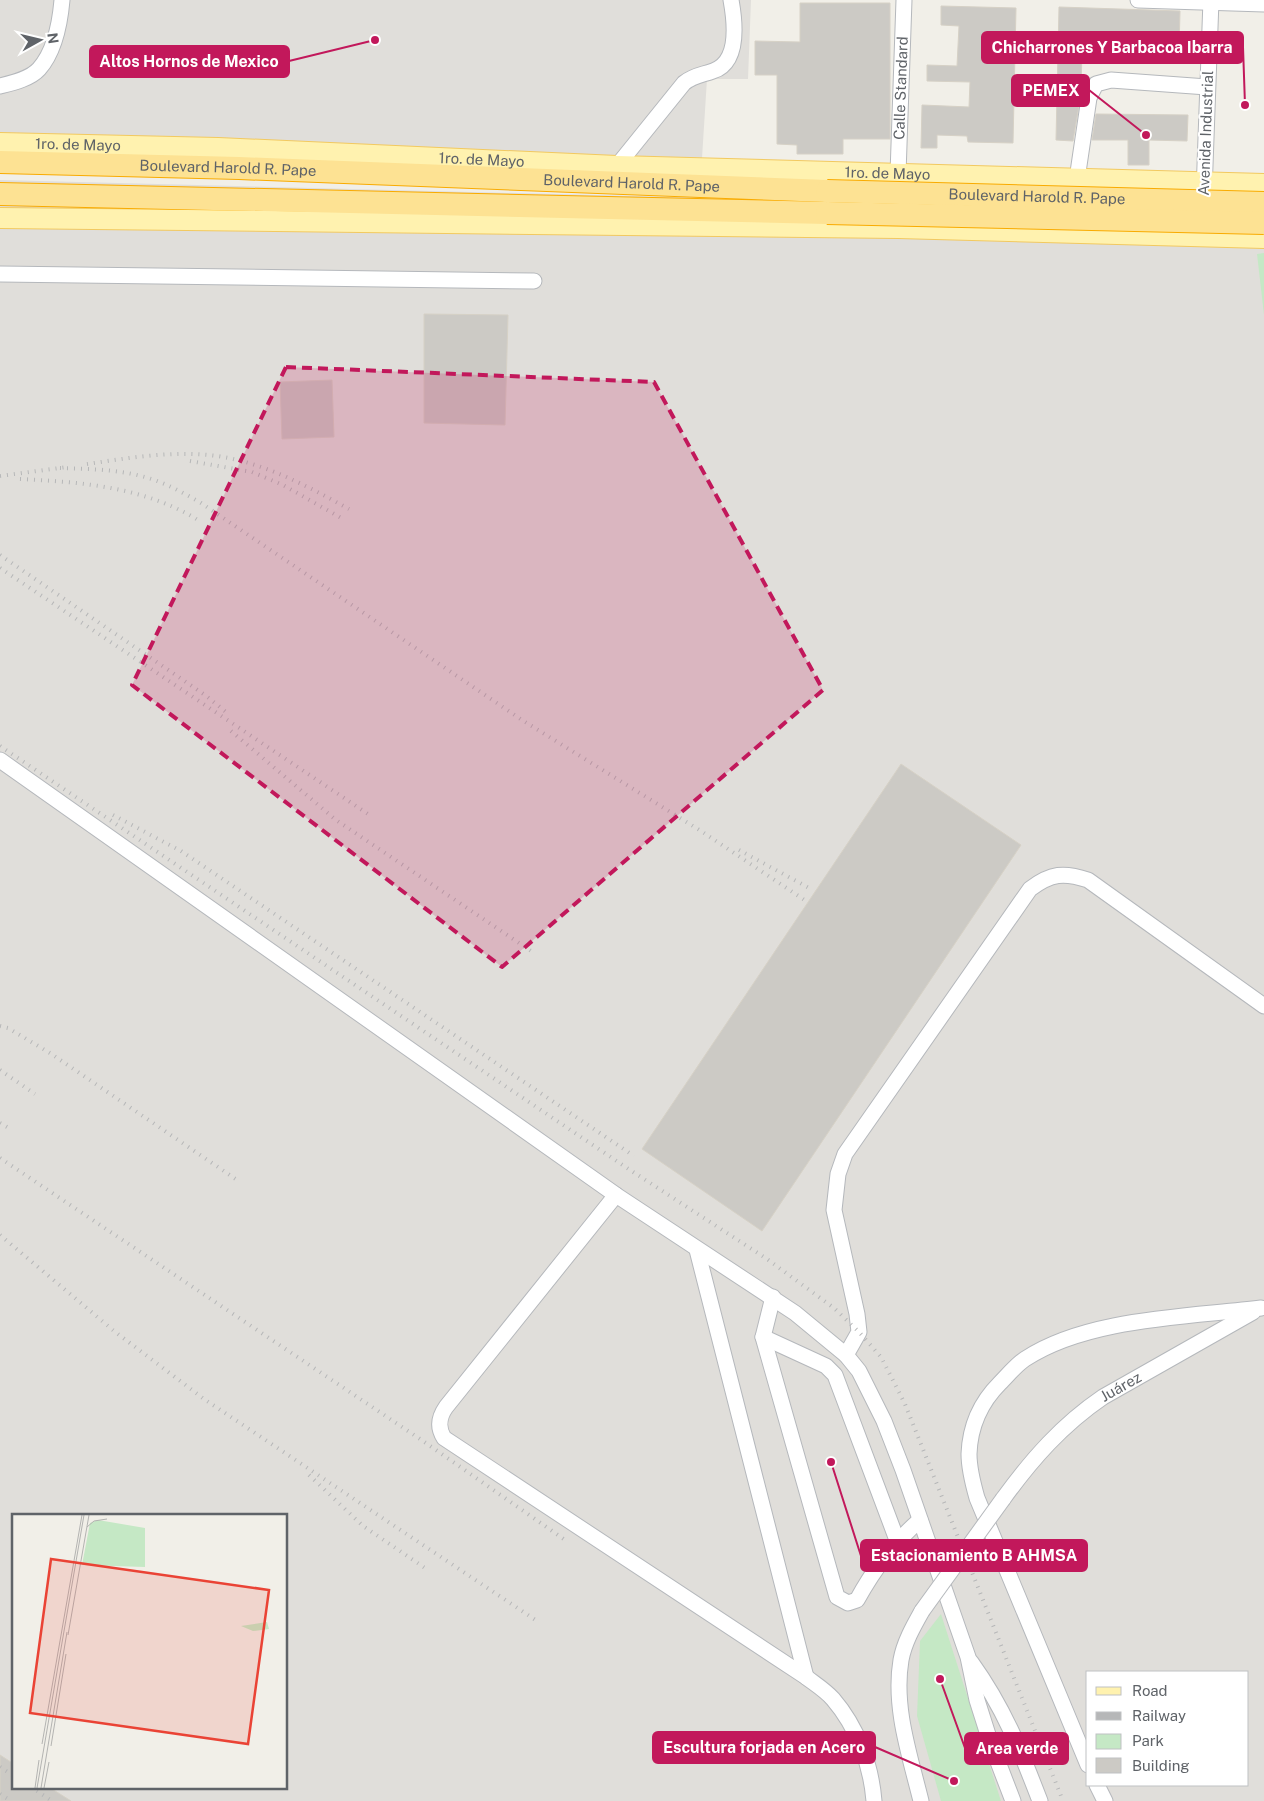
<svg xmlns="http://www.w3.org/2000/svg" width="1264" height="1801" viewBox="0 0 1264 1801" font-family="'Public Sans',sans-serif">
<rect width="100%" height="100%" fill="#f1efe8"/>
<g fill="#e0deda" fill-rule="evenodd">
<polygon points="0,0 751,0 748,79 707,79 702,158 0,136"/>
<path d="M0 180 1264 212V1801H0ZM14 1515H286V1787H14ZM1088 1672H1248V1785H1088Z"/>
</g>
<g fill="#c5e8c5">
<polygon points="1264,253 1264,315 1257,254"/>
<polygon points="941,1614 1001,1801 941,1801 917,1716 920,1641"/>
</g>
<g fill="#cccac5" stroke="#d6d1c6">
<polygon points="800,3 890,3 890,139 843,139 843,154 797,154 797,145 777,144 777,75 755,75 755,41 800,42"/>
<polygon points="941,6 1016,8 1013,143 968,142 967,136 937,135 937,148 921,148 922,105 969,107 970,82 927,81 927,65 957,66 959,26 941,25"/>
<polygon points="1059,7 1180,11 1179,49 1082,46 1081,93 1073,141 1056,140"/>
<polygon points="1096,114 1188,115 1187,141 1149,140 1149,165 1128,165 1128,140 1092,140"/>
<polygon points="424,314 508,315 505,425 424,423"/>
<polygon points="332,380 334,437 282,439 280,382"/>
<polygon points="901,764 1021,845 762,1231 642,1149"/>
<polygon points="0,1755 14,1764 14,1787 49,1787 71,1801 0,1801"/>
</g>
<g fill="none" stroke-linecap="round" stroke-linejoin="round">
<defs>
<g id="minor">
<polyline points="1138,0 1264,4"/>
<path d="M0 86C12 83 30 79 39 69 55 51 60 23 62 0"/>
<path d="M617 166 684 83C694 75 702 75 713 71 740 62 735 22 731 0"/>
<path id="s1" d="M898 174 904 0"/>
<polyline points="1077,179 1089,98 1096,84 1111,80 1207,87"/>
<polyline points="1204,193 1211,0"/>
<polyline points="0,274 534,281"/>
<polyline points="0,760 616,1195 795,1313 846,1355 859,1371 884,1421 903,1470 968,1657 977,1700 990,1741 1013,1801"/>
<path d="M616 1195 446 1407C439 1417 437 1427 444 1438L806 1677C815 1684 825 1690 833 1699 857 1727 871 1764 874 1801"/>
<polyline points="697,1250 806,1677"/>
<path d="M773 1297 763 1337 837 1597 848 1603 857 1600C874 1569 893 1543 920 1520"/>
<polyline points="763,1337 826,1366 835,1375 897,1540"/>
<path d="M846 1355 859 1332 857 1314 834 1210 838 1174 845 1154 1030 889C1051 873 1064 872 1088 880L1264 1006"/>
<path id="s2" d="M1003 1499C1032 1459 1062 1425 1103 1397L1253 1312"/>
<path d="M971 1662C1004 1708 1020 1749 1040 1801"/>
<path d="M1088 1765 977 1498C973 1484 969 1469 969 1454 970 1426 981 1402 1000 1383 1008 1375 1016 1365 1025 1359 1087 1318 1188 1317 1261 1308"/>
<polyline points="1097,1785 1105,1801"/>
<path d="M921 1801C910 1756 893 1707 901 1660 904 1643 913 1627 922 1611"/>
</g>
<g id="major">
<path id="s3" d="M0 143 218 148 617 166 1264 184"/>
<polyline points="0,218 898,228 1264,238"/>
</g>
<g id="highway">
<path id="s4" d="M0 162 239 168 827 191"/>
<polyline points="0,194 827,213"/>
</g>
</defs>
<use href="#minor" stroke="#b5b8bc" stroke-width="17"/>
<use href="#major" stroke="#f2c960" stroke-width="22"/>
<use href="#highway" stroke="#f9ab00" stroke-width="24"/>
<use href="#minor" stroke="#fff" stroke-width="15"/>
<use href="#major" stroke="#fff2af" stroke-width="20"/>
<use href="#highway" stroke="#fde293" stroke-width="22"/>
<g stroke="#b6b7b8" stroke-width="4" stroke-dasharray="1 6" stroke-linecap="butt">
<polyline points="190,461 252,472 283,485 343,519"/>
<path d="M87 464C129 458 174 450 217 456 265 463 307 486 349 509"/>
<path d="M60 468C87 469 114 469 141 476 162 481 182 492 201 503L522 720 701 831 806 901"/>
<polyline points="0,476 67,467"/>
<path d="M20 479C82 482 144 487 198 520"/>
<polyline points="0,555 205,695 226,712"/>
<polyline points="0,568 368,814"/>
<polyline points="231,731 336,820 534,953"/>
<polyline points="0,746 627,1168 767,1259 834,1308 859,1332 881,1357 905,1404 1063,1801"/>
<polyline points="113,815 181,851 634,1156"/>
<polyline points="739,850 811,889"/>
<polyline points="0,1026 8,1028 50,1053 240,1182"/>
<polyline points="0,1070 35,1094"/>
<polyline points="0,1123 9,1128"/>
<polyline points="0,1158 423,1441 568,1542"/>
<polyline points="0,1235 114,1331 204,1399 537,1621"/>
<polyline points="309,1475 363,1526 425,1568"/>
<polyline points="0,1767 14,1776"/>
<polyline points="31,1787 52,1801"/>
<polyline points="0,1794 11,1801"/>
</g>
<defs>
<polyline id="minor-bridge" points="922,1611 1003,1499"/>
<g id="highway-bridge">
<path id="s5" d="M827 191 1264 203"/>
<polyline points="827,213 1264,223"/>
</g>
</defs>
<use href="#minor-bridge" stroke="#b5b8bc" stroke-width="17" stroke-linecap="butt"/>
<use href="#highway-bridge" stroke="#f9ab00" stroke-width="24" stroke-linecap="butt"/>
<use href="#minor-bridge" stroke="#fff" stroke-width="15"/>
<use href="#highway-bridge" stroke="#fde293" stroke-width="22"/>
</g>
<path fill="#c2185b" fill-opacity="0.2" stroke="#c2185b" stroke-width="4" stroke-dasharray="10 6" stroke-linejoin="round" d="M286 367 654 382 823 690 502 967 132 685Z"/>
<g text-anchor="middle" stroke-width="4" stroke-linejoin="round" paint-order="stroke">
<g font-size="15" fill="#5f6368" stroke="#fff">
<text dy="5" stroke="none"><textPath href="#s1" startOffset="86">Calle Standard</textPath></text>
<text transform="translate(1206 133) rotate(-88)" y="5">Avenida Industrial</text>
<text dy="5" stroke="none"><textPath href="#s3" startOffset="78">1ro. de Mayo</textPath></text>
<text dy="5" stroke="none"><textPath href="#s3" startOffset="482">1ro. de Mayo</textPath></text>
<text dy="5" stroke="none"><textPath href="#s4" startOffset="228">Boulevard Harold R. Pape</textPath></text>
<text dy="5" stroke="none"><textPath href="#s3" startOffset="888">1ro. de Mayo</textPath></text>
<text dy="5" stroke="none"><textPath href="#s4" startOffset="632">Boulevard Harold R. Pape</textPath></text>
<text dy="5" stroke="none"><textPath href="#s5" startOffset="210">Boulevard Harold R. Pape</textPath></text>
<text dy="5" stroke="none"><textPath href="#s2" startOffset="164">Juárez</textPath></text>
</g>
</g>
<g transform="translate(12 1514)">
<rect width="275" height="275" fill="#f1efe8"/>
<path d="M86 6 133 14V53L70 51 78 9ZM255 108 257 115 241 117 229 112Z" fill="#c5e8c5"/>
<path fill="none" stroke="#b3b3b1" stroke-width="1" d="M75 13 82 7 95 5M56 121 77 1M30 230 70 1M39 232 54 140M23 274 27 246M25 274 72 1M29 274 55 118M32 274 37 248"/>
<path fill="#ea4335" fill-opacity="0.15" stroke="#ea4335" stroke-width="2.5" d="M39 45 257 76 236 230 18 199Z"/>
<rect width="275" height="275" fill="none" stroke="#5f6368" stroke-width="2.5"/>
</g>
<path fill="none" stroke="#c2185b" stroke-width="2" d="M1245 105L1243 47M375 40L289 61M1146 135L1089 90M831 1462L861 1556M954 1781L875 1747M940 1679L965 1748"/>
<g fill="#c2185b" stroke="#fff" stroke-width="2">
<circle cx="1245" cy="105" r="5"/>
<circle cx="375" cy="40" r="5"/>
<circle cx="1146" cy="135" r="5"/>
<circle cx="831" cy="1462" r="5"/>
<circle cx="954" cy="1781" r="5"/>
<circle cx="940" cy="1679" r="5"/>
</g>
<g fill="#c2185b" stroke="#c2185b" stroke-width="2">
<rect x="982" y="32" width="261" height="31" rx="5"/>
<rect x="90" y="46" width="199" height="31" rx="5"/>
<rect x="1012" y="75" width="77" height="31" rx="5"/>
<rect x="861" y="1540" width="226" height="31" rx="5"/>
<rect x="653" y="1732" width="222" height="31" rx="5"/>
<rect x="965" y="1733" width="103" height="31" rx="5"/>
</g>
<g font-size="16" text-anchor="middle" font-weight="bold" fill="#fff">
<text x="1112" y="53">Chicharrones Y Barbacoa Ibarra</text>
<text x="189" y="67">Altos Hornos de Mexico</text>
<text x="1051" y="96">PEMEX</text>
<text x="974" y="1561">Estacionamiento B AHMSA</text>
<text x="764" y="1753">Escultura forjada en Acero</text>
<text x="1017" y="1754">Area verde</text>
</g>
<rect x="1086" y="1671" width="162" height="115" fill="#ffffff" stroke="#bfc1c3"/>
<rect x="1096" y="1687" width="25" height="8" fill="#fff2af" stroke="#bfc1c3"/>
<text x="1132" y="1696" font-size="15" fill="#5f6368">Road</text>
<rect x="1096" y="1712" width="25" height="8" fill="#b6b7b8" stroke="#bfc1c3"/>
<text x="1132" y="1721" font-size="15" fill="#5f6368">Railway</text>
<rect x="1096" y="1734" width="25" height="15" fill="#c5e8c5" stroke="#bfc1c3"/>
<text x="1132" y="1746" font-size="15" fill="#5f6368">Park</text>
<rect x="1096" y="1758" width="25" height="15" fill="#cccac5" stroke="#bfc1c3"/>
<text x="1132" y="1771" font-size="15" fill="#5f6368">Building</text>
<g transform="translate(40 40) rotate(82)" stroke="#ffffff" stroke-width="4" paint-order="stroke">
<path d="M0-4L9 19L0 12L-9 19Z" fill="#5f6368"/>
<text y="-8" font-size="14" font-weight="bold" text-anchor="middle" fill="#5f6368">N</text>
</g>
</svg>
